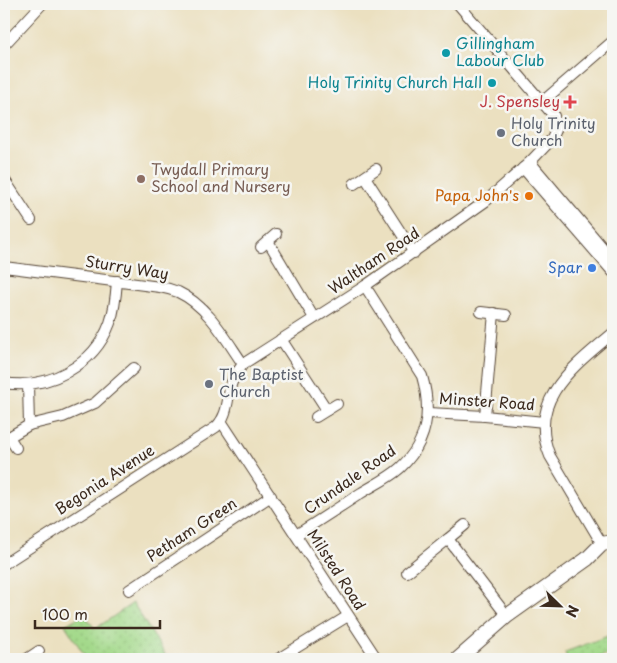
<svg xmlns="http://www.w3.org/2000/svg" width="617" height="663" viewBox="0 0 617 663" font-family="'Playpen Sans',sans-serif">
<defs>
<pattern id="grass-dots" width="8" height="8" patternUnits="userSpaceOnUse" patternTransform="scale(1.25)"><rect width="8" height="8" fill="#a3d98a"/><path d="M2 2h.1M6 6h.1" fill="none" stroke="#8dba77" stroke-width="1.8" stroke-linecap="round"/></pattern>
</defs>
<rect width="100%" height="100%" fill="#f6f6f2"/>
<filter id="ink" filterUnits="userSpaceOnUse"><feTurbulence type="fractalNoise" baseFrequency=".02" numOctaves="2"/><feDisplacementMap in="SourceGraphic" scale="10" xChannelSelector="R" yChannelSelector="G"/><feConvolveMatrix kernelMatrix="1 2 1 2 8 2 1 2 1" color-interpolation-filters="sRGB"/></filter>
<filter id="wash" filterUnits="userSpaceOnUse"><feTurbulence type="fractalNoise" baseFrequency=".0096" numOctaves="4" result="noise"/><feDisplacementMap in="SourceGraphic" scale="20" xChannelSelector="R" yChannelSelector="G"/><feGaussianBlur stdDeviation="1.12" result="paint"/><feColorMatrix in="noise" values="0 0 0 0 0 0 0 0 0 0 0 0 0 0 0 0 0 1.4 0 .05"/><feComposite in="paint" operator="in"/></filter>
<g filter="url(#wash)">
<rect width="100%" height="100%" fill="#ebe0c0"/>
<g fill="url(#grass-dots)" stroke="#6f8254">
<polygon points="133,603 168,659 87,659 65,625 84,614 95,629"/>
<polygon points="613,634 613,652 594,659 567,659 565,652"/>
</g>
</g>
<g filter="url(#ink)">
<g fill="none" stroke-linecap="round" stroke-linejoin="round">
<defs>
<g id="street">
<polyline points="4,45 42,4"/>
<polyline points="542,102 613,41"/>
<polyline points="530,162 613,260"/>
<polyline points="523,168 613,272"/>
<polyline points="365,177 414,253"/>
<polyline points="4,179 31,220"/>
<polyline points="354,184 376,169"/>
<polyline points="268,241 314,318"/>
<polyline points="261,247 276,234"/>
<path d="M4 267 160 287C166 288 173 290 178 292 208 306 225 338 243 364"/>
<polyline points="481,312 506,315"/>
<polyline points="281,339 327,410"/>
<path d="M4 383C48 390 94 366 110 323 115 309 116 295 117 281"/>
<polyline points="28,384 29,425 63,417 95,403 134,368"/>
<polyline points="428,413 485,416 544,422"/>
<polyline points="485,416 494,313"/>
<polyline points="316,417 337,404"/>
<polyline points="221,421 377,659"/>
<polyline points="16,448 9,437 29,425"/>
<path d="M296 535C318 521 340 507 361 493 374 485 389 478 400 468 428 442 432 411 422 376L365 286"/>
<polyline points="448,539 465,525"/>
<path d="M602 544 550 456C526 399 576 365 613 333"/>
<path d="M4 564 216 427C228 416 227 400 231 385 233 377 238 371 243 364L365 286 486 201 530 162 552 139 556 130 554 116 458 4"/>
<polyline points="407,572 448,539 507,616"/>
<polyline points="129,590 271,496"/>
<polyline points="27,659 39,651"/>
<polyline points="278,659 348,616"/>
</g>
<polyline id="secondary" points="458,659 507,616 587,559 602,544 613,542"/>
</defs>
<use href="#street" stroke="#554536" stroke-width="12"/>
<use href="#secondary" stroke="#554536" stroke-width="16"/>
<use href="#street" stroke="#fff" stroke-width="10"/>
<use href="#secondary" stroke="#fff" stroke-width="14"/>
</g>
</g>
<g fill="#0f9aa8" stroke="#f6f6f2" stroke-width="2">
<circle cx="446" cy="53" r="5"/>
<circle cx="492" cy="83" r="5"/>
</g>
<path fill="#e0444e" stroke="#f6f6f2" stroke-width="2" d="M567.5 94.5h5v5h5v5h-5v5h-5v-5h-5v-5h5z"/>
<g fill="#6b7280" stroke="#f6f6f2" stroke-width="2">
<circle cx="501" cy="133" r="5"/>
<circle cx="209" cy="384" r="5"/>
</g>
<circle fill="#8d6e63" stroke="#f6f6f2" stroke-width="2" cx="141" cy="179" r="5"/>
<circle fill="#e8710a" stroke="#f6f6f2" stroke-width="2" cx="529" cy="196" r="5"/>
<circle fill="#3f7fe0" stroke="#f6f6f2" stroke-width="2" cx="592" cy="268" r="5"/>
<g text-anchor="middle" stroke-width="5" stroke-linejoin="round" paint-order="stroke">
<g font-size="15" fill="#0d838f" stroke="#f6f6f2" text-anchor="start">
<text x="456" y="49">Gillingham<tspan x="456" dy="17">Labour Club</tspan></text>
<text x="482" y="88" text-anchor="end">Holy Trinity Church Hall</text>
</g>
<g font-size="15" fill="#be3a42" stroke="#f6f6f2" text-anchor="end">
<text x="560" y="107">J. Spensley</text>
</g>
<g font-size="15" fill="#5b616d" stroke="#f6f6f2" text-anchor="start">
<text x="511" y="129">Holy Trinity<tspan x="511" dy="17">Church</tspan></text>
<text x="219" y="380">The Baptist<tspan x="219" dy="17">Church</tspan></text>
</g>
<g font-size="15" fill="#785e54" stroke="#f6f6f2" text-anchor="start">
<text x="151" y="175">Twydall Primary<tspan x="151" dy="17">School and Nursery</tspan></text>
</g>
<g font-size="15" fill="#c56008" stroke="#f6f6f2" text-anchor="end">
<text x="519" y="201">Papa John's</text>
</g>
<g font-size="15" fill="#3b2a1e" stroke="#f6f6f2">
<text transform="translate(374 261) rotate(-34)" y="5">Waltham Road</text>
<text transform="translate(127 268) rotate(9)" y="5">Sturry Way</text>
<text transform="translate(487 402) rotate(4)" y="5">Minster Road</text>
<text transform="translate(105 480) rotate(-33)" y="5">Begonia Avenue</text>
<text transform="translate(350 480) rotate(-35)" y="5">Crundale Road</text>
<text transform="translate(192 530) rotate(-33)" y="5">Petham Green</text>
<text transform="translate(336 570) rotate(57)" y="5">Milsted Road</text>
</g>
<g font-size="15" fill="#366cbe" stroke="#f6f6f2" text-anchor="end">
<text x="582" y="273">Spar</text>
</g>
</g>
<rect width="617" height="663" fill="none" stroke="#f6f6f2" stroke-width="20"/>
<g transform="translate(560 606) rotate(113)" stroke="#f6f6f2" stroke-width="4" paint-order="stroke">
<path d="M0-4L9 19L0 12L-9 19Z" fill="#3b2a1e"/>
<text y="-8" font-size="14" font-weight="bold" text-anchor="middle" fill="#3b2a1e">N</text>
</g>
<path d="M35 620v8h125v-8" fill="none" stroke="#3b2a1e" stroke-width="2.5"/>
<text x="42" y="620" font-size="15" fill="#3b2a1e" stroke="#f6f6f2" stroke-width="4" paint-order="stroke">100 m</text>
</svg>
